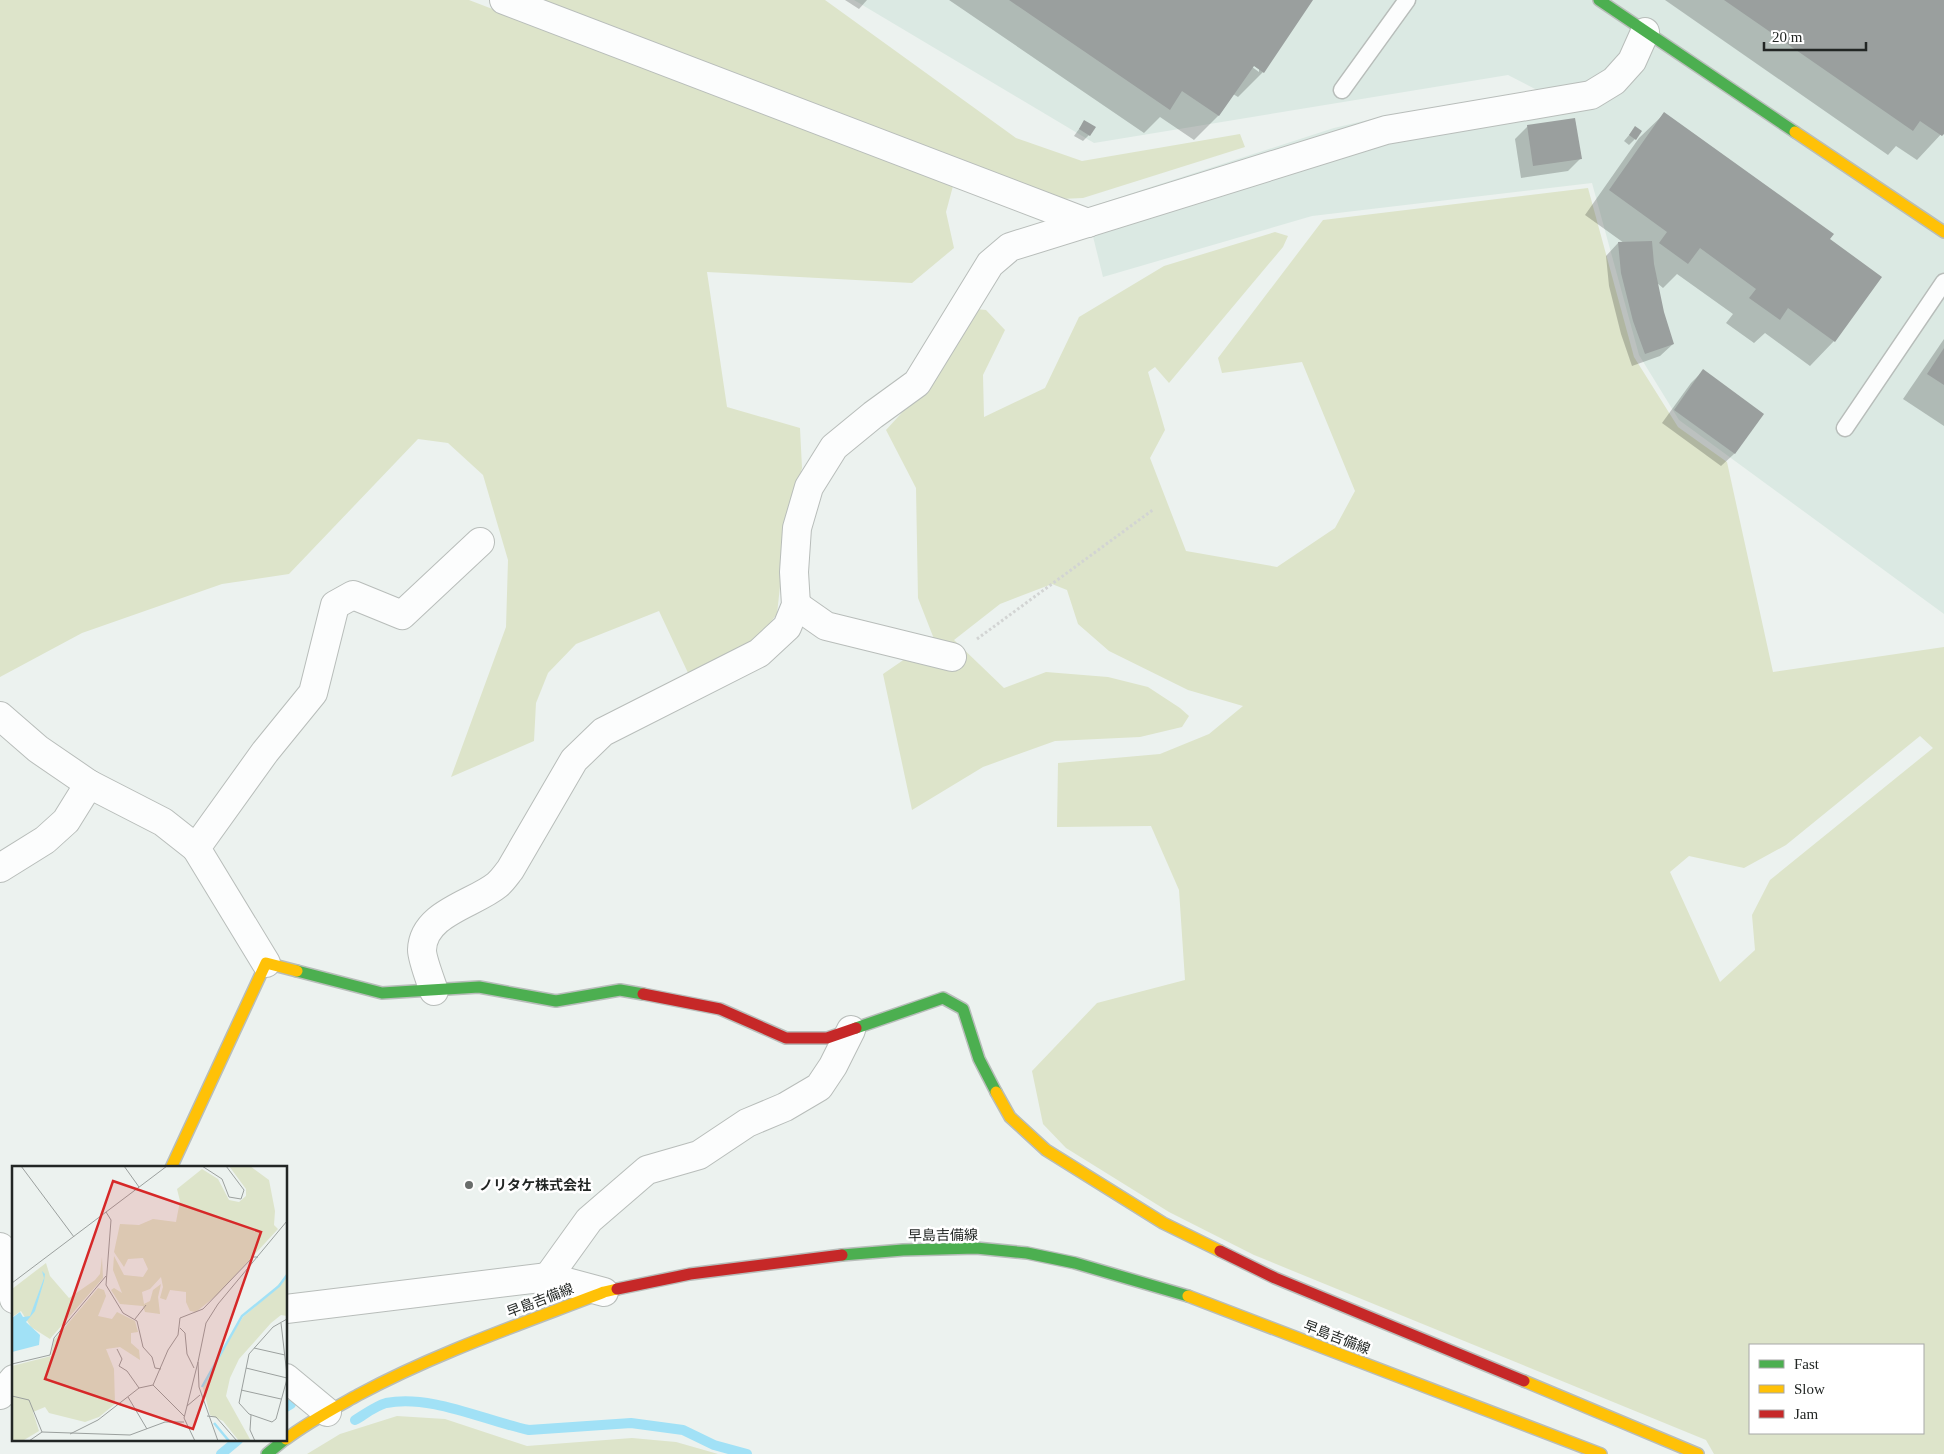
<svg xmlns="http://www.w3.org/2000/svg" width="1944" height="1454" viewBox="0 0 1944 1454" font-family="'Times New Roman','Noto Sans JP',serif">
<rect width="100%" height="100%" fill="#ecf2ef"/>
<polygon fill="#dbe9e3" points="854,0 1944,0 1944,614 1679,420 1639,355 1592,183 1312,216 1103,277 1086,208 1334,128 1372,119 1541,92 1508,75 1094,143"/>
<g fill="#dde4ca" fill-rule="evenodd">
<polygon points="0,0 469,0 953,186 946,212 954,248 912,283 707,272 727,407 800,428 802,468 786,531 777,614 754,643 689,675 659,611 576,644 548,673 536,703 534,741 451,777 506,627 508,560 483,475 448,443 418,439 289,574 222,584 82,633 0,677"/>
<polygon points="544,0 825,0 1016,138 1082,161 1240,134 1245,147 1083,198 1061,199 1005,176"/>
<path d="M1588 188 1634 357 1678 427 1727 462 1773 672 1944 647V1454H1714L1706 1440 1254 1255 1169 1212 1066 1148 1043 1124 1032 1071 1097 1003 1185 980 1179 890 1151 826 1057 827 1058 763 1160 754 1209 734 1243 706 1188 690 1109 651 1078 624 1067 590 1052 584 1000 604 954 640 1004 688 1046 672 1108 677 1148 687 1180 708 1189 716 1182 727 1140 737 1055 741 983 767 912 810 883 674 934 639 918 598 916 488 886 430 941 370 976 309 986 310 1005 330 983 375 984 417 1045 388 1079 317 1164 266 1275 232 1288 236 1283 247 1169 383 1155 367 1148 372 1165 430 1150 458 1186 551 1277 567 1335 528 1355 491 1302 362 1222 373 1218 358 1323 220ZM1920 736 1933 748 1770 880 1752 915 1755 950 1720 982 1670 872 1689 856 1744 868 1786 845ZM1750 1345H1923V1433H1750Z"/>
<polygon points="397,1416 445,1419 527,1446 632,1438 676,1442 718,1454 307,1454 340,1434"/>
</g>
<g fill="#0003" fill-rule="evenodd">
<polygon points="845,0 867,0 859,9"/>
<path d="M949 0H1312L1263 72 1238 97 1233 94 1218 116 1194 140 1160 117 1144 133ZM1249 62 1259 69V72L1248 64Z"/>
<polygon points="1665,0 1944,0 1944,131 1917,160 1896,146 1888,155"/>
<polygon points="1664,114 1828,240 1834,341 1810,366 1765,333 1754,343 1726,323 1733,314 1677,274 1663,288 1657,283 1663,312 1673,344 1660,356 1632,366 1621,334 1609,286 1606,256 1618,243 1624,243 1585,215 1639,138"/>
<polygon points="1084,122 1089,135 1083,141 1074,136"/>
<polygon points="1528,126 1580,159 1568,171 1521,178 1515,139"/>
<polygon points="1635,128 1635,139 1629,145 1624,141"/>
<polygon points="1944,339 1944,426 1903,399"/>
<polygon points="1703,371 1762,414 1734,454 1721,466 1662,423 1691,383"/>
</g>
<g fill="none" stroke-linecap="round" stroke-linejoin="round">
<g stroke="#a1e1f6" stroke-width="10">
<polyline points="286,1407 291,1404"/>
<path d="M355 1420C364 1415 375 1406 386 1403 431 1394 485 1421 529 1430L631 1423 683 1430 714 1445 747 1454"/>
<polyline points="221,1454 238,1440"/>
</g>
</g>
<g fill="#9a9f9e">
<polygon points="1009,0 1313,0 1264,73 1254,66 1219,116 1182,91 1170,110"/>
<polygon points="1724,0 1944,0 1944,134 1942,136 1920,121 1913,131"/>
<polygon points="1664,112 1834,234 1830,239 1882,277 1835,342 1788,308 1780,320 1749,298 1756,289 1700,248 1688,264 1659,243 1667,232 1609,190"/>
<polygon points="1575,118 1582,159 1533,166 1527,125"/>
<polygon points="1084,120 1096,127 1090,136 1079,129"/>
<polygon points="1635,126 1642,131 1636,140 1629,135"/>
<polygon points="1652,241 1654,264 1664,312 1674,344 1645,354 1633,321 1621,273 1618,242"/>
<polygon points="1944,348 1944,385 1927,374"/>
<polygon points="1703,369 1764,414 1735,454 1674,410"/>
</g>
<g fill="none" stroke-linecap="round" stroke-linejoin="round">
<defs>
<g id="lane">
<polyline points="1342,90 1407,0"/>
<polyline points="1845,428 1944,282"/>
</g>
<g id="street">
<polyline points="504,0 1088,223"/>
<polyline points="796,605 826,626 952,657"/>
<polyline points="0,716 38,749 89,784 163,822 196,848"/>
<polyline points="0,868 45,840 66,821 89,784"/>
<polyline points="266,963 196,848 265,752 313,693 335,605 353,595 402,615 480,542"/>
<path d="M434 991C431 982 422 959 422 950 423 913 474 904 497 885 502 881 506 875 510 870L574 760 603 732 759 653 787 627 796 605 794 572 797 528 809 487 834 447 873 415 917 383 990 264 1010 247 1386 130 1591 95 1614 81 1632 61 1645 32"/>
<polyline points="0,1247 14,1299"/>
<polyline points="548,1277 589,1220 647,1170 699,1155 747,1123 785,1107 819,1087 833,1066 851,1030"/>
<polyline points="286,1309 548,1277 604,1292"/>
<polyline points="286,1378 327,1412"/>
<polyline points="0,1395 14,1379"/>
</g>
<g id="fast">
<polyline points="1599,0 1795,132"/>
<polyline points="297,971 382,993 479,987 556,1001 620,990 643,994"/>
<polyline points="856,1028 943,998 963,1009 979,1059 996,1092"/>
<polyline points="842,1255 903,1250 976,1248 1027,1253 1075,1263 1188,1296"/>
<polyline points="267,1454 284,1440"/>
</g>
<g id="slow">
<polyline points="1795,132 1944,232"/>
<polyline points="996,1092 1010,1117 1046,1150 1163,1223 1220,1251"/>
<polyline points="171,1168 266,963 297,971"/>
<polyline points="1188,1296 1601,1454"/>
<polyline points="1524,1381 1698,1454"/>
<path d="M286 1439C308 1422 333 1409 358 1395 436 1353 521 1324 604 1292L617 1289"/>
</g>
<g id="jam">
<polyline points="643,994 720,1009 786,1038 827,1038 856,1028"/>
<polyline points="1220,1251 1275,1278 1524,1381"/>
<polyline points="617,1289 690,1274 842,1255"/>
</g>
</defs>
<use href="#lane" stroke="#b8bdba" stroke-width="19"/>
<use href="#street" stroke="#b8bdba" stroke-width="30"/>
<use href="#fast" stroke="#b8bdba" stroke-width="14"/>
<use href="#slow" stroke="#b8bdba" stroke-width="14"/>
<use href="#jam" stroke="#b8bdba" stroke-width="14"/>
<polyline stroke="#d2d4d3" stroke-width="3" stroke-dasharray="2.5 2.5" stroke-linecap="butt" points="977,639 1154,509"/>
<use href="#lane" stroke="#fcfdfd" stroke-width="16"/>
<use href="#street" stroke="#fcfdfd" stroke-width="28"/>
<use href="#fast" stroke="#4caf50" stroke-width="11"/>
<use href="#slow" stroke="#ffc107" stroke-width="11"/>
<use href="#jam" stroke="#c62828" stroke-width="11"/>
</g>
<circle fill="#696d6b" stroke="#fff" stroke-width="2" cx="469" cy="1185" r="5"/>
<g text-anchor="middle" stroke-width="5" stroke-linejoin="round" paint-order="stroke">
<g font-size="14" font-weight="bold" fill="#222624" stroke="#fff" text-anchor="start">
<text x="479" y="1190">ノリタケ株式会社</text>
</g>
<g font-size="14" fill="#222624" stroke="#fff">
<text transform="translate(943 1235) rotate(-1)" y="5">早島吉備線</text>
<text transform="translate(540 1300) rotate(-21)" y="5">早島吉備線</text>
<text transform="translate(1337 1337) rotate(21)" y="5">早島吉備線</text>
</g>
</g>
<g transform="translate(12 1166)">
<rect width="275" height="275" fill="#ecf2ef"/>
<path d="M217 0H238L257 14 263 45 262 59 266 63 205 129 184 146 178 145 174 136V126L158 124 154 134 148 132 151 121 149 111 138 123 130 126 132 138 138 135 141 124 149 118 146 131 148 148 133 146 131 140 108 138 99 124 102 122 110 127 101 104 102 90 112 109 131 111 136 103 131 92 116 93 112 101 102 86 108 58 127 59 141 53 164 56 168 35 165 23 190 3 206 13 217 34 227 36 234 30V23ZM90 91 91 112 38 173 19 161 9 145 0 151V123L34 97 38 110 57 132 83 114 88 108ZM275 109V150L269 149 259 157 227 193 218 212 214 230 239 275H227L211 255 198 249 191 222 204 194 231 151 258 128ZM86 122 92 124 94 130 86 150 100 153 105 146 123 155 126 166 119 167V177L127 184 128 194 108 181 94 183 102 203 103 238 87 251 73 256 37 247 33 241 21 246 27 265 12 274 0 275V200L39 190 42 174Z" fill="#dde4ca"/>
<path d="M30 105 33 108 32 115 23 145 14 156 28 169 27 179 0 186V152L8 146 11 151 18 150 32 112Z" fill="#a1e1f6"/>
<path fill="none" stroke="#a1e1f6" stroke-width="2.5" d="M190 221 230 150 267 120 275 109M202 257 217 275"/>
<path fill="none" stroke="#9ba09e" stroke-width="1" d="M9 0 62 71M112 0 127 21M190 0 210 13 217 31 229 33 232 24 214 0M94 46 99 54 94 119 111 147 125 155 131 181 140 191 143 202 149 203M0 117 155 0M123 153 134 139M275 153 261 161 237 188 227 237 237 248 260 256 264 253 275 213M269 157 275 209M168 162 173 167 175 188 182 202M242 182 273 189M105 183 110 193 107 200 115 205 127 222 141 219M0 198 38 189 42 172 94 110M234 202 275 212M229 224 269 233M0 230 17 234 30 266M116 231 135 263M175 240 188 229M239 249 238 264 243 275M172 250 141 219 156 184 166 169 168 152 191 143 241 91H246M195 250 204 251 225 275M58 268 86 254 127 222M17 275 30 266 118 269 153 256H172M183 275 172 252 186 196M206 275 187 221 186 196 194 157 206 138 275 55"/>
<path fill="#d62828" fill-opacity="0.15" stroke="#d62828" stroke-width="2.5" d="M101 15 249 66 181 263 33 213Z"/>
<rect width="275" height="275" fill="none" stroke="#222624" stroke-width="2.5"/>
</g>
<rect x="1749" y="1344" width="175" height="90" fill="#ffffff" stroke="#a7a8a7"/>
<rect x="1759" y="1360" width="25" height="8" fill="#4caf50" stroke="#a7a8a7"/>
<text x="1794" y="1369" font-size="15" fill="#222624">Fast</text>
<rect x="1759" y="1385" width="25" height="8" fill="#ffc107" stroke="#a7a8a7"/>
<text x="1794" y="1394" font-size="15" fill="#222624">Slow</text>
<rect x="1759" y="1410" width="25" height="8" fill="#c62828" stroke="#a7a8a7"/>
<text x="1794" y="1419" font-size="15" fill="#222624">Jam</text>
<path d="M1764 42v8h102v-8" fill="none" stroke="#222624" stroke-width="2.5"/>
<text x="1772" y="42" font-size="15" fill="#222624" stroke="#ffffff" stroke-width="4" paint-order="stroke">20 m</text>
</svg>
